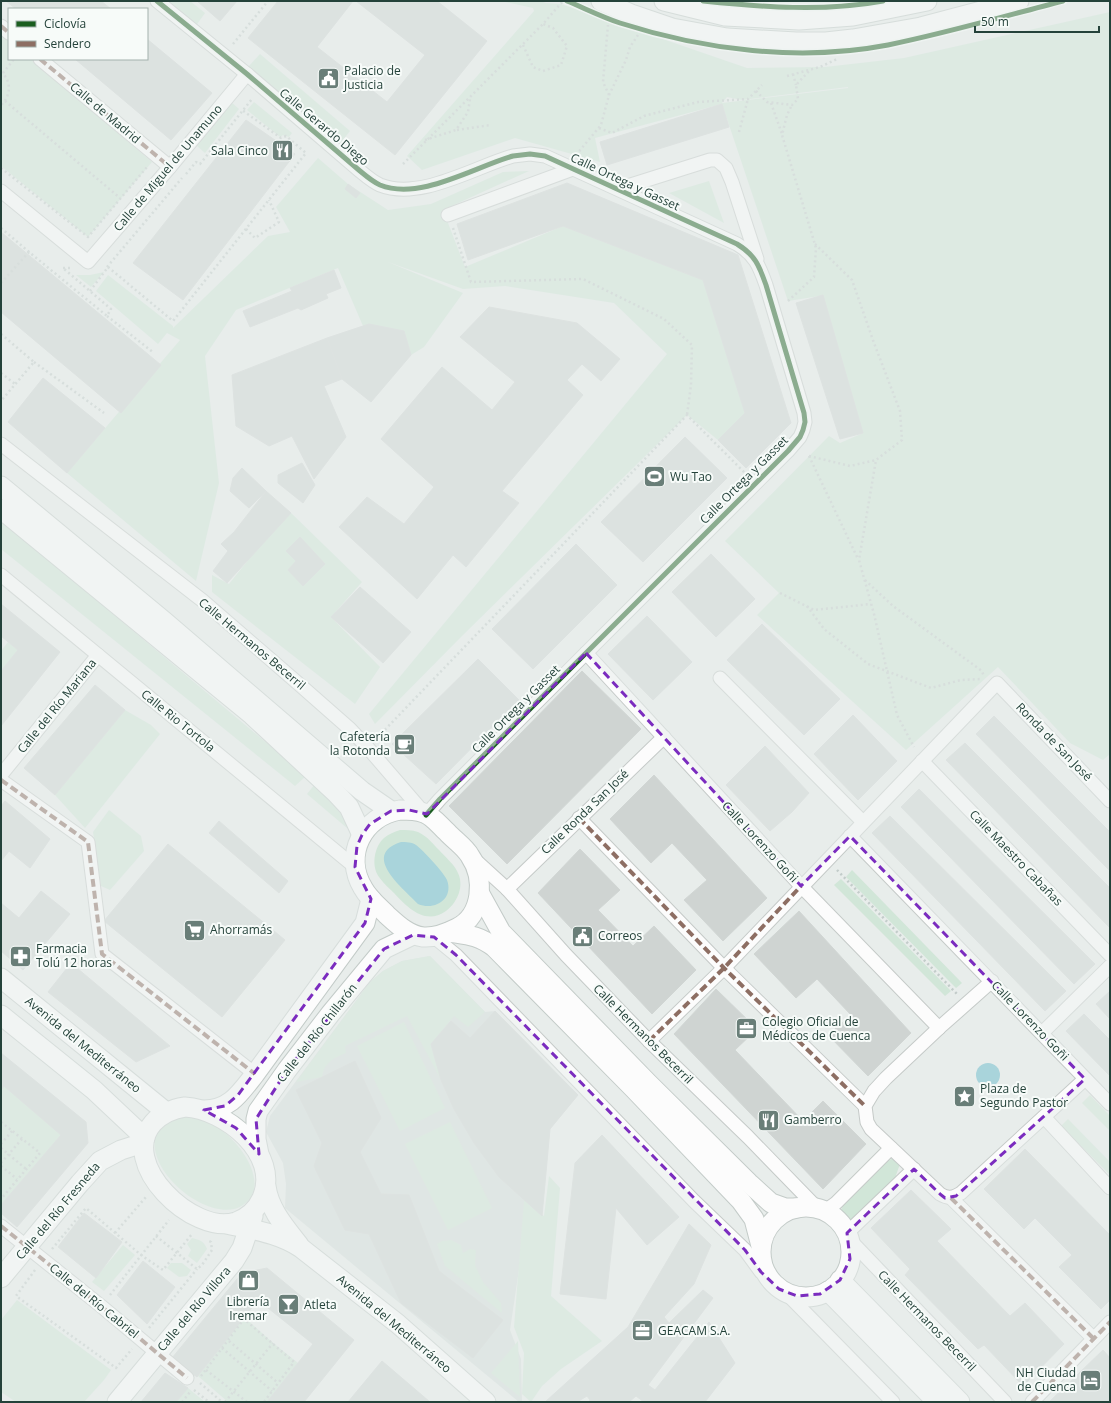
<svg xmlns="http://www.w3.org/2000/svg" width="1111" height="1403" viewBox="0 0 1111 1403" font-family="'Open Sans',sans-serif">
<rect width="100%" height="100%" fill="#e8edeb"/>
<polygon fill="#d6dedb" points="430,956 485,1012 495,1011 578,1095 550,1129 542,1216 521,1256 510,1330 521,1359 522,1402 519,1402 285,1208 286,1184 283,1163 266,1132 270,1116 370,982 383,971 402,961"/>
<g fill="#d1e6d8" fill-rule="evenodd">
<polygon points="164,1 190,1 205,13 195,27"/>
<path d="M501 1H540L546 3 561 4 747 68 825 67 904 58 1110 12V754L1103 760 1070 743 998 667 906 750 757 615 779 593 725 541 829 436 840 443 863 433 820 296 788 301 722 104 595 138 600 162 515 138 422 170 407 156 534 11 533 8ZM848 87V88L722 103 727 97 742 100Z"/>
<polygon points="1,34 9,41 9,59 31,59 152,162 88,237 1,166"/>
<polygon points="260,54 350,131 339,145 248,67"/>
<polygon points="231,102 239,109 205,153 196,145"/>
<polygon points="254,102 292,133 289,137 283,135 280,137 247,110"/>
<polygon points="318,158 348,184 388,210 431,204 503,172 529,171 443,210 465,267 563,226 703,280 745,413 718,440 687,415 463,635 375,724 369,714 667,354 614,303 505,286 463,289 388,262 463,293 424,347 411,355 404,331 369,324 363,326 338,268 236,310 205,356 219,483 196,581 67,473 180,340 167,333 158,344 96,291 108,275 173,326 173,328 268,236 290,232 276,207"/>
<polygon points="709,181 724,223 669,193"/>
<polygon points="104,272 91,287 76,275 90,275"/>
<polygon points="288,510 362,582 331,617 380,667 355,704 212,592 212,575 229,584"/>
<polygon points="1,520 306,776 295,786 1,549"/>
<polygon points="8,642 18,650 1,671 1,651"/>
<polygon points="125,710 151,725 160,734 85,828 55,795"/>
<path d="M315 784C329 796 347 807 347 828L307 794Z"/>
<polygon points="109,810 141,836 144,851 110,890 101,886 93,832"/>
<path d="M400 830C406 830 412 830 418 832 427 836 433 844 439 850 445 857 453 863 457 871 465 885 458 902 446 911 425 926 407 907 394 893 389 888 383 883 379 877 371 866 374 847 384 838 389 834 394 832 400 830Z"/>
<polygon points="852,870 962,983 956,988 846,877"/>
<polygon points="841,879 951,991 945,996 834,885"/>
<path d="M430 956 485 1012 468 1027 454 1016 431 1044 441 1080 407 1016 345 1046 346 1053C333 1058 324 1063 322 1077L296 1082 370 982 383 971 402 961Z"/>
<polygon points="404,1022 445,1108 400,1131 357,1046"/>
<polygon points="4,1086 61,1135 1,1205 1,1090"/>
<polygon points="1090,1095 1110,1116 1110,1131 1082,1103"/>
<path d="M181 1116C193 1117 205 1120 215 1126 238 1138 273 1185 243 1205 209 1229 127 1158 164 1123 167 1120 176 1118 181 1116Z"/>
<polygon points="1068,1119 1110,1162 1110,1175 1061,1126"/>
<polygon points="450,1122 492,1208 448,1230 405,1144"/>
<polygon points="893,1158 900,1164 895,1178 852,1220 842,1218 840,1213 844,1203 876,1171 888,1161"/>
<polygon points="549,1176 560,1188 551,1296 602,1341 561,1369 542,1386 531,1402 522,1394 524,1353 514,1327 524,1200 544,1216"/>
<path d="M192 1238C200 1240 204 1241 207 1249L197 1263 188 1256 191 1250 187 1244Z"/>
<polygon points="451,1240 461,1245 463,1253 470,1249 476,1250 475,1265 483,1282 501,1303 502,1313 445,1266 437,1244 442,1241"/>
<polygon points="123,1245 135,1255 104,1291 92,1282"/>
<polygon points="171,1263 182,1263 191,1270 187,1276 179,1277 167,1268"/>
<polygon points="17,1300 111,1370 104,1380 84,1402 16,1402 1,1392 1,1320"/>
<polygon points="244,1317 273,1343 298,1363 267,1402 228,1402 198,1376"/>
<polygon points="518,1341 520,1397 491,1373"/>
<polygon points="188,1388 205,1402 176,1402"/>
</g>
<g fill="#a9d4db">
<path d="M401 842C406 842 412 842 416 845 422 849 445 874 447 880 454 899 435 911 418 904 404 889 360 855 401 842Z"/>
<circle cx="988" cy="1075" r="12"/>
</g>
<g fill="#cfd4d2" stroke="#d1d6d4">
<polygon points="6,1 101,1 111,9 16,9"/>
<polygon points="197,1 237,1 220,21"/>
<polygon points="278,1 353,1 317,47 387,102 425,55 356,1 437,1 487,41 395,155 248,38"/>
<polygon points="147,39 212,93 171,140 75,59 147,59"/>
<polygon points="722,104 729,127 607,165 600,142"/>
<polygon points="246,120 295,154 183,300 133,263"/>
<polygon points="567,183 738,255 791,423 746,468 718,440 745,413 703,280 563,226 468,260 457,224"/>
<polygon points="348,184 360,193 356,198 345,189"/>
<polygon points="1,232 161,365 121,413 1,312"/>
<polygon points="334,270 341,288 326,294 328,298 301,310 298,308 250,327 243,311 292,291 290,288"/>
<polygon points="823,295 863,433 840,439 796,303"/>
<polygon points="489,307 577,323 620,359 601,381 582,364 567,380 583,395 502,491 519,503 466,567 453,555 417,599 339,527 367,497 404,524 434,487 381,439 442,367 492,410 515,382 460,337"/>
<polygon points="369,324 404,331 411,355 371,402 342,379 327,338"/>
<polygon points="327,338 342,379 324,386 346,437 314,479 292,436 269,446 236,426 232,375"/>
<polygon points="43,378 105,428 67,473 8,422"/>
<polygon points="685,437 727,478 643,562 601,522"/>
<polygon points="302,463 315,485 303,503 278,483 278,475"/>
<polygon points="242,468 266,491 249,508 230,491 233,478"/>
<polygon points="266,491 291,513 227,583 213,571 228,551 221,544 234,532"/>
<polygon points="300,537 325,564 303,586 288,570 296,561 286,551"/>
<polygon points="576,544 617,585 533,669 492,629"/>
<polygon points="711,554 755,599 716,637 672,592"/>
<polygon points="360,587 411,632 383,663 331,617"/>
<polygon points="1,604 60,652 1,726 1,671 18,650 1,636"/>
<polygon points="647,616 692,662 653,700 608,654"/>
<polygon points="762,624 840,699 804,735 727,660"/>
<polygon points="478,659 519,700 436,784 392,744"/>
<polygon points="582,671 641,729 507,864 449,806"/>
<polygon points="95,685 125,710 55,795 24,768"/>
<polygon points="853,715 897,761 858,800 814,754"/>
<polygon points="994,716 1110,832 1110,871 976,734"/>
<polygon points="965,743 1110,888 1110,928 946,760"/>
<polygon points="765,746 809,793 792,812 770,831 726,785"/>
<polygon points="654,775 767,898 723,941 684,900 707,880 672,843 651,863 610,819"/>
<polygon points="919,789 1095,964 1074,984 901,807"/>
<polygon points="5,801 50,839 30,868 9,851 1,861 1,806"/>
<polygon points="890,816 1066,991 1045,1011 872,833"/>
<polygon points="219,821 288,881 279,893 209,833"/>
<polygon points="168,844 285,940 222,1017 104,921"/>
<polygon points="580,849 620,890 598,910 633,946 654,926 696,970 652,1014 538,893"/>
<polygon points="41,891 70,914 23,970 1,951 1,903 19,918"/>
<polygon points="799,911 911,1033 868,1076 828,1035 851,1015 817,979 796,998 754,954"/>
<polygon points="71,963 170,1046 136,1062 48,992"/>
<polygon points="716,989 757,1029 735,1050 803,1121 823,1101 866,1144 823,1189 674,1034"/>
<polygon points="1110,991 1110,1019 1096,1004"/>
<polygon points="495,1011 578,1095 550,1129 542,1216 499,1177 474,1143 454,1109 441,1080 431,1044 451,1021 470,1038"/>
<polygon points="1084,1014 1110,1040 1110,1076 1066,1031"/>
<polygon points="1,1053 86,1122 88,1143 17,1227 1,1213 1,1205 61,1135 4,1086 1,1090"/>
<polygon points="355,1061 381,1118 360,1152 381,1194 409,1195 439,1271 503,1320 473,1358 401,1303 369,1234 345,1230 314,1166 322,1143 296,1090"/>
<polygon points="602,1135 679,1217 647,1245 616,1208 606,1299 560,1294 575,1163"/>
<polygon points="1025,1149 1110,1235 1110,1300 1101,1309 1059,1267 1072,1255 1035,1218 1024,1229 984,1189"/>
<polygon points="911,1190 951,1229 937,1241 1010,1316 1025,1303 1064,1344 1023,1386 984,1345 978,1349 905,1275 910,1269 871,1228"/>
<polygon points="84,1213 122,1242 96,1278 58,1247"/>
<polygon points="689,1224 711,1245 694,1284 664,1317 669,1323 703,1290 713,1298 648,1385 655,1390 709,1322 735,1363 705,1402 644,1402 636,1396 629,1402 589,1402 590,1400 587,1396 577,1402 545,1402 628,1327"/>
<polygon points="143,1261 175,1287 147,1324 117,1295"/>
<polygon points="267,1268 354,1340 304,1402 267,1402 313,1344 258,1300 197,1377 172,1358 242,1273"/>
<polygon points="1103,1350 1110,1358 1110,1402 1049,1402"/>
<polygon points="382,1361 430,1402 348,1402"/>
<polygon points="165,1373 188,1388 176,1402 141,1402"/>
</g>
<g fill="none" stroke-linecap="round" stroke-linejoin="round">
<defs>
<g id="street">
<path d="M157 1 247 74 360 171C366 176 373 182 380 185 420 201 474 167 513 156L530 154 545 156 737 244C755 255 759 265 766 285L804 413 805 422 803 430 800 437 788 451 440 799 426 815"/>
<polyline points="1,26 9,33"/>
<polyline points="40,59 170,167"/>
<polyline points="618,189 710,160 717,160 726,168 732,182 757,259"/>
<polyline points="1,191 88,262 170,167 247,74"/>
<polyline points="448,215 573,169"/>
<polyline points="1,444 203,601 300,685 350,729 368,748 424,813"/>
<polyline points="1,575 355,867"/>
<polyline points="586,653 801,886 939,1028"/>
<polyline points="720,678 863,822"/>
<polyline points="922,761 1110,955"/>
<polyline points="1,775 98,655"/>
<polyline points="1,780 88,842 102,954 255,1074"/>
<polyline points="579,818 724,968 865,1106"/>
<polyline points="850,836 1110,1104"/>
<polyline points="473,858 507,889 566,955 649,1041 748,1137 819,1210 829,1208 836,1203 891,1148"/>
<polyline points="507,889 664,737"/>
<polyline points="434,937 456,955 694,1201 745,1250 761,1272 768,1277"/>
<path d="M992 981 939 1028 886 1078 874 1091 865 1106 867 1122 871 1129 940 1194C948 1199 953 1198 961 1193L1085 1079"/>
<polyline points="1042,1033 1110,966"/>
<polyline points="649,1041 724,968 997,683 1110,801"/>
<polyline points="1044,1117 1110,1188"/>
<polyline points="951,1198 1093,1338"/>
<polyline points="1,1226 101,1306 187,1378"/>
<polyline points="846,1234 914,1169"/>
<polyline points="849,1239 1005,1402"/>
<polyline points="786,1293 893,1402"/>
<polyline points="1032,1402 1110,1322"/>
</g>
<g id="secondary">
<polyline points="601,1 631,14 672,28 727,38 796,42 826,42 853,39 921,27 1019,1"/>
<polyline points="664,1 725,16 799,20 853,16 927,1"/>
<polyline points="1,486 164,621 362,791 391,811"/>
<polyline points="1,509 252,715 336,793 349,807 362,835"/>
<path d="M400 810C407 810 416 810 424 813 433 816 440 826 447 832 454 840 465 847 470 856 485 878 483 915 457 928 447 933 435 938 423 937 408 935 397 924 387 915 379 907 369 899 363 888 343 855 363 816 400 810Z"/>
<polyline points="480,894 501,932 648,1083 749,1183 771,1203 785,1208 797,1208"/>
<path d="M449 932C468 935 478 935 494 947L634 1089 741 1201 754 1219 761 1246"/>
<polyline points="1,978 166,1112"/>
<polyline points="1,1015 94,1090 145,1138"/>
<path d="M185 1107C225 1109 281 1154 262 1198 257 1209 247 1218 236 1222 193 1236 117 1163 153 1123 162 1113 172 1109 185 1107Z"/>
<path d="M204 1110C230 1110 240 1093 255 1074L365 923 371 899"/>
<polyline points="259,1154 256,1139 256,1119 258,1111 287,1070 331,1013 384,949 413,935"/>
<path d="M266 1186C269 1209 285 1227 299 1245"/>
<circle cx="806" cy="1252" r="45"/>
<path d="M227 1224C253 1230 279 1233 301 1248L398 1324 486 1402"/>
<polyline points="1,1278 80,1183 100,1161 121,1150 143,1143"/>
<polyline points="840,1280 960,1402"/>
<polyline points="828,1291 937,1402"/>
<polyline points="117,1402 234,1261 242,1248 253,1216"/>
</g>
</defs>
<use href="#street" stroke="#c5cac8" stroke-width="15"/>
<use href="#secondary" stroke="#c3cbc8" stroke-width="21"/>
<g stroke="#c3ccca" stroke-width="2.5" stroke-dasharray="2 3" stroke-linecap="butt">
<polyline points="233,44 268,1"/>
<polyline points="523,45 533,67 543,71 561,65 567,46 553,28 543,24"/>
<path d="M1 72C12 81 11 96 1 105"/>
<polyline points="3,73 14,59"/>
<polyline points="793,74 796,85"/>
<polyline points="787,76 820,67 837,59"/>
<polyline points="756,91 767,102 792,105 798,99 796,85 810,70"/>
<polyline points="609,95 626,60 630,47 638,35"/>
<polyline points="5,101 120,198"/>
<polyline points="771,103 782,134"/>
<polyline points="599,128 612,133 644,116 698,102 748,99 762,85"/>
<polyline points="457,130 491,125"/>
<polyline points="739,132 748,99"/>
<polyline points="425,140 456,130 468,112 470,99"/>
<polyline points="576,155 601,125 609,95 603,82 608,25"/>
<polyline points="403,164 543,24 563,1"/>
<polyline points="1,168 88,237 147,167"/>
<polyline points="186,174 196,162 200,164 252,99"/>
<polyline points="1,228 29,252"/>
<polyline points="453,228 471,282 583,279 664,319 692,345 691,385 687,415"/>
<polyline points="246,229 255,238 279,222 269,200"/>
<polyline points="815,244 852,280 874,343 900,411 902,440 876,460 859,560 874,614 897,715 914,747"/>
<polyline points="107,267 182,178"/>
<polyline points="63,268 72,268"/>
<polyline points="1,283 29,252 107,316 111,309 63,268"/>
<polyline points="90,291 108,267 173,321 306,153 286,136 281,138 242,110"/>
<polyline points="788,301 814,277 816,248 782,135 787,115 792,105"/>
<polyline points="107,316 154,353"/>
<polyline points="1,334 34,362 1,401"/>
<polyline points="34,362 104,413"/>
<polyline points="1,373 15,384"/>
<polyline points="809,456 858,559"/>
<polyline points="809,456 850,466 876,460"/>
<polyline points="865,580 893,606 982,671 984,677"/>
<polyline points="780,593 814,610 871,604"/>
<polyline points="807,606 824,629 868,664 931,688 961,680 982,679"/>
<polyline points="378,737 687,415 746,474"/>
<polyline points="837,870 957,994"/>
<polyline points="1,1122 40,1153 1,1199"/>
<polyline points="1,1144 12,1131"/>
<polyline points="1,1148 26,1169"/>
<polyline points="1,1163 22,1139"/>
<polyline points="1,1166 17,1179"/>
<polyline points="115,1233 146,1197"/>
<polyline points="156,1236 197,1269 202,1265 212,1250 211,1242 207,1240"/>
<polyline points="52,1249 86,1208 141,1255 163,1270 192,1234"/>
<polyline points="35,1270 16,1296 116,1368 132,1349"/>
<polyline points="110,1295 169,1220"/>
<polyline points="149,1328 197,1269"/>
<polyline points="229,1341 278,1383"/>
<polyline points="222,1348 272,1391"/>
<polyline points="206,1370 247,1402"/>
<polyline points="201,1376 244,1319 294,1362 264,1402"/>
<polyline points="200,1383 222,1402"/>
<polyline points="194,1390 209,1402"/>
<polyline points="182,1402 190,1392"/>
<polyline points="225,1402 273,1343"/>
</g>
<use href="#street" stroke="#fcfcfc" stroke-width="13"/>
<use href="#secondary" stroke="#fcfcfc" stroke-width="19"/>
<g stroke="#8d6e63" stroke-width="4" stroke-dasharray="8 4" stroke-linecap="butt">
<polyline points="1,26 9,33"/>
<polyline points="40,59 170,167"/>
<polyline points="1,780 88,842 102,954 255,1074"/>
<polyline points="579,818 724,968 865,1106"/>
<polyline points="649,1041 724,968 801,886"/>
<polyline points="951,1198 1093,1338"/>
<polyline points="1,1226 101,1306 187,1378"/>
<polyline points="1032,1402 1110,1322"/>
</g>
<defs>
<g id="cycleway">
<path d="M157 1 247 74 360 171C366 176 373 182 380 185 420 201 474 167 513 156L530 154 545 156 737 244C755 255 759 265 766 285L804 413 805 422 803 430 800 437 788 451 440 799 426 815"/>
<path d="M567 1C584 8 602 17 620 23 704 50 800 62 888 45 947 33 1005 16 1063 1"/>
<path d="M703 1C762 7 824 12 883 1"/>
</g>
</defs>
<use href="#cycleway" stroke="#f7fbf9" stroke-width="8"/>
<use href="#cycleway" stroke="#1b5e20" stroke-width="5"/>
</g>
<path d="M0 0H1111V1403H0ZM586 653 801 886 850 836 1085 1079 956 1196 945 1198 940 1194 914 1169 847 1233 850 1259 840 1280 820 1294 797 1296 779 1289 761 1272 745 1250 456 955 434 937 413 935 384 949 287 1070 256 1119 259 1154 236 1128 204 1110 225 1106 238 1095 365 923 371 899 355 867 357 846 362 835 370 824 391 811 409 810 427 814Z" fill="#e8edeb" fill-opacity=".55" fill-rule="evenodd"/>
<path fill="none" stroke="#7b2cbf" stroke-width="3" stroke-dasharray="8 5" stroke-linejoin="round" d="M586 653 801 886 850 836 1085 1079 956 1196 945 1198 940 1194 914 1169 847 1233 850 1259 840 1280 820 1294 797 1296 779 1289 761 1272 745 1250 456 955 434 937 413 935 384 949 287 1070 256 1119 259 1154 236 1128 204 1110 225 1106 238 1095 365 923 371 899 355 867 357 846 362 835 370 824 391 811 409 810 427 814Z"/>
<defs>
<symbol id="civic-square" viewBox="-11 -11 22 22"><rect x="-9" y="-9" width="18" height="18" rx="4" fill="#697e78" stroke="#f7fbf9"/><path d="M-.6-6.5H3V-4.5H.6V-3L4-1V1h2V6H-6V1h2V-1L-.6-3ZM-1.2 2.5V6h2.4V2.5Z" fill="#fff"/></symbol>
<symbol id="restaurant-square" viewBox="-11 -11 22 22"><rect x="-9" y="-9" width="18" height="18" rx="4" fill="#697e78" stroke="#f7fbf9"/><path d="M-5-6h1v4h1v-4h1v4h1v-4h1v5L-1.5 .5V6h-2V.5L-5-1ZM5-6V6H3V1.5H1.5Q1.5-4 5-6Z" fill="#fff"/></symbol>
<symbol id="stadium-square" viewBox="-11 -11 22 22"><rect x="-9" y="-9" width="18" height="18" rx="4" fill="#697e78" stroke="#f7fbf9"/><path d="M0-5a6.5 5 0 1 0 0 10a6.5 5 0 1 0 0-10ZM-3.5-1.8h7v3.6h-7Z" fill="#fff"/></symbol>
<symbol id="cafe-square" viewBox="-11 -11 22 22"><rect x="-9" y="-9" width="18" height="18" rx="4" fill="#697e78" stroke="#f7fbf9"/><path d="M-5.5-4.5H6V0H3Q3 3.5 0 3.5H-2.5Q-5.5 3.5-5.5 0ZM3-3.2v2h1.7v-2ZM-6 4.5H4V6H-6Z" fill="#fff"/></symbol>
<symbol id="supermarket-square" viewBox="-11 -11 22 22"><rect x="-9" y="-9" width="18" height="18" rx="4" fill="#697e78" stroke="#f7fbf9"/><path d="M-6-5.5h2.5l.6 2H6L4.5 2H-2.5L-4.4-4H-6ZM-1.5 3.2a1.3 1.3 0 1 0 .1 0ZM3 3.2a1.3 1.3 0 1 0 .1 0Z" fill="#fff"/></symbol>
<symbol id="pharmacy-square" viewBox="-11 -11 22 22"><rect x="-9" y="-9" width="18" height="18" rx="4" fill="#697e78" stroke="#f7fbf9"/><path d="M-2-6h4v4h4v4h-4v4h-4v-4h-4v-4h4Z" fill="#fff"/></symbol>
<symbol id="office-square" viewBox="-11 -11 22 22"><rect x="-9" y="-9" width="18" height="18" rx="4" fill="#697e78" stroke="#f7fbf9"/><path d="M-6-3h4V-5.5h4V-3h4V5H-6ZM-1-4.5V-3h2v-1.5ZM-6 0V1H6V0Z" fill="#fff"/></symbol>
<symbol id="sight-square" viewBox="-11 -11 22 22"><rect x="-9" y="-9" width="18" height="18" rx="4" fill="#697e78" stroke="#f7fbf9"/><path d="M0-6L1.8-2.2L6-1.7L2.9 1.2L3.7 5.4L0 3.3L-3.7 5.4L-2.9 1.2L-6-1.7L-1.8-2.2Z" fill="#fff"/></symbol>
<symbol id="shop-square" viewBox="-11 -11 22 22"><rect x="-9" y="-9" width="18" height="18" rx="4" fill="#697e78" stroke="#f7fbf9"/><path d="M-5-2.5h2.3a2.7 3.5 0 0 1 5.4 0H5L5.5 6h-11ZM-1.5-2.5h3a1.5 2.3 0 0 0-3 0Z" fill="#fff"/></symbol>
<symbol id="bar-square" viewBox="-11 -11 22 22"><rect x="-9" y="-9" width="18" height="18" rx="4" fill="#697e78" stroke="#f7fbf9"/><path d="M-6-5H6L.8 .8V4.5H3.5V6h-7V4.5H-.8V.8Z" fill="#fff"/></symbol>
<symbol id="hotel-square" viewBox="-11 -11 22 22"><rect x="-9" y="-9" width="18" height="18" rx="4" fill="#697e78" stroke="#f7fbf9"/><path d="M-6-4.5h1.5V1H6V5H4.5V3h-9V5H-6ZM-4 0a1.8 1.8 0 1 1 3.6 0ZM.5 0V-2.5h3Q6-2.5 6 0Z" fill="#fff"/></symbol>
</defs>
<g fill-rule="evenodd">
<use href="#civic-square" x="316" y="66" width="25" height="25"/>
<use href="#restaurant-square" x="270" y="138" width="25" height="25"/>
<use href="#stadium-square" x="642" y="464" width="25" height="25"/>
<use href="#cafe-square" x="392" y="732" width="25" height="25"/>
<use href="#supermarket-square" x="182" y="918" width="25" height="25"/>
<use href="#civic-square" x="570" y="924" width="25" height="25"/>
<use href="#pharmacy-square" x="8" y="944" width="25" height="25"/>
<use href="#office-square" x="734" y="1016" width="25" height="25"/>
<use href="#sight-square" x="952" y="1084" width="25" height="25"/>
<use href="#restaurant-square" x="756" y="1108" width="25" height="25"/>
<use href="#shop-square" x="236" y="1268" width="25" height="25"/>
<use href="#bar-square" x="276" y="1292" width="25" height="25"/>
<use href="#office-square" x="630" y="1318" width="25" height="25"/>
<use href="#hotel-square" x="1078" y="1368" width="25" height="25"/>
</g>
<g text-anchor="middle" stroke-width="4" stroke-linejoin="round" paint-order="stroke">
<g font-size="12" fill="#24423a" stroke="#f7fbf9" text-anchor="start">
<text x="344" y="75">Palacio de<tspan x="344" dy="14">Justicia</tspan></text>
<text x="268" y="155" text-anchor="end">Sala Cinco</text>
<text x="670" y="481">Wu Tao</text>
<text x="390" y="741" text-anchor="end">Cafetería<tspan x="390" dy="14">la Rotonda</tspan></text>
<text x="210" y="934">Ahorramás</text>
<text x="598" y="940">Correos</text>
<text x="36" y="953">Farmacia<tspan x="36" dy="14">Tolú 12 horas</tspan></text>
<text x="762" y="1026">Colegio Oficial de<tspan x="762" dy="14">Médicos de Cuenca</tspan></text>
<text x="980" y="1093">Plaza de<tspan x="980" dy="14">Segundo Pastor</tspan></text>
<text x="784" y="1124">Gamberro</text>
<text x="248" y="1306" text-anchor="middle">Librería<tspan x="248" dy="14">Iremar</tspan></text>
<text x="304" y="1309">Atleta</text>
<text x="658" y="1335">GEACAM S.A.</text>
<text x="1076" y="1377" text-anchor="end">NH Ciudad<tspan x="1076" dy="14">de Cuenca</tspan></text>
</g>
<g font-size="12" fill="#24423a" stroke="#f7fbf9">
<text transform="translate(105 113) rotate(40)" y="4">Calle de Madrid</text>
<text transform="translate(324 127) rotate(40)" y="4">Calle Gerardo Diego</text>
<text transform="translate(168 168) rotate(-50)" y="4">Calle de Miguel de Unamuno</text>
<text transform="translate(625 182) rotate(25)" y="4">Calle Ortega y Gasset</text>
<text transform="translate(744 480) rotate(-45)" y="4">Calle Ortega y Gasset</text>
<text transform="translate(252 644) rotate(40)" y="4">Calle Hermanos Becerril</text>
<text transform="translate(57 706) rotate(-51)" y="4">Calle del Río Mariana</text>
<text transform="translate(516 709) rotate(-45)" y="4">Calle Ortega y Gasset</text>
<text transform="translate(178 721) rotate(39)" y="4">Calle Rio Tortola</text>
<text transform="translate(1054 742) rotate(46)" y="4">Ronda de San José</text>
<text transform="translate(585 812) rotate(-44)" y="4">Calle Ronda San José</text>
<text transform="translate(760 842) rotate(47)" y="4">Calle Lorenzo Goñi</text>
<text transform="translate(1016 858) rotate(46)" y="4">Calle Maestro Cabañas</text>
<text transform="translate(1030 1021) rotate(46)" y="4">Calle Lorenzo Goñi</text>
<text transform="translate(317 1033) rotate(-52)" y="4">Calle del Río Chillarón</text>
<text transform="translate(643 1034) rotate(45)" y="4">Calle Hermanos Becerril</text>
<text transform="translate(83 1045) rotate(39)" y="4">Avenida del Mediterráneo</text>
<text transform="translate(58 1211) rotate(-50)" y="4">Calle del Río Fresneda</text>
<text transform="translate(94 1301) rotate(39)" y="4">Calle del Río Cabriel</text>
<text transform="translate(194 1309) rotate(-50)" y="4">Calle del Río Villora</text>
<text transform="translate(927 1321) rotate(46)" y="4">Calle Hermanos Becerril</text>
<text transform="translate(394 1324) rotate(40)" y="4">Avenida del Mediterráneo</text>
</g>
</g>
<rect width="1111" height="1403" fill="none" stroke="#24423a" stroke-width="4"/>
<rect x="8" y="8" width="140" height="52" fill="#f7fbf9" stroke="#a3b1ad"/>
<rect x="16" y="21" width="20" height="6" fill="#1b5e20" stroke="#a3b1ad"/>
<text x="44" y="28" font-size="12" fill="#24423a">Ciclovía</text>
<rect x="16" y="41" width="20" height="6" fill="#8d6e63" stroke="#a3b1ad"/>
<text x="44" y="48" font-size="12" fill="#24423a">Sendero</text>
<path d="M975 26v6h124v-6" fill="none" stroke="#24423a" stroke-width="2"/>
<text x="981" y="26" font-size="12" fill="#24423a" stroke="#f7fbf9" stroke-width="3" paint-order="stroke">50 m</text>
</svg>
